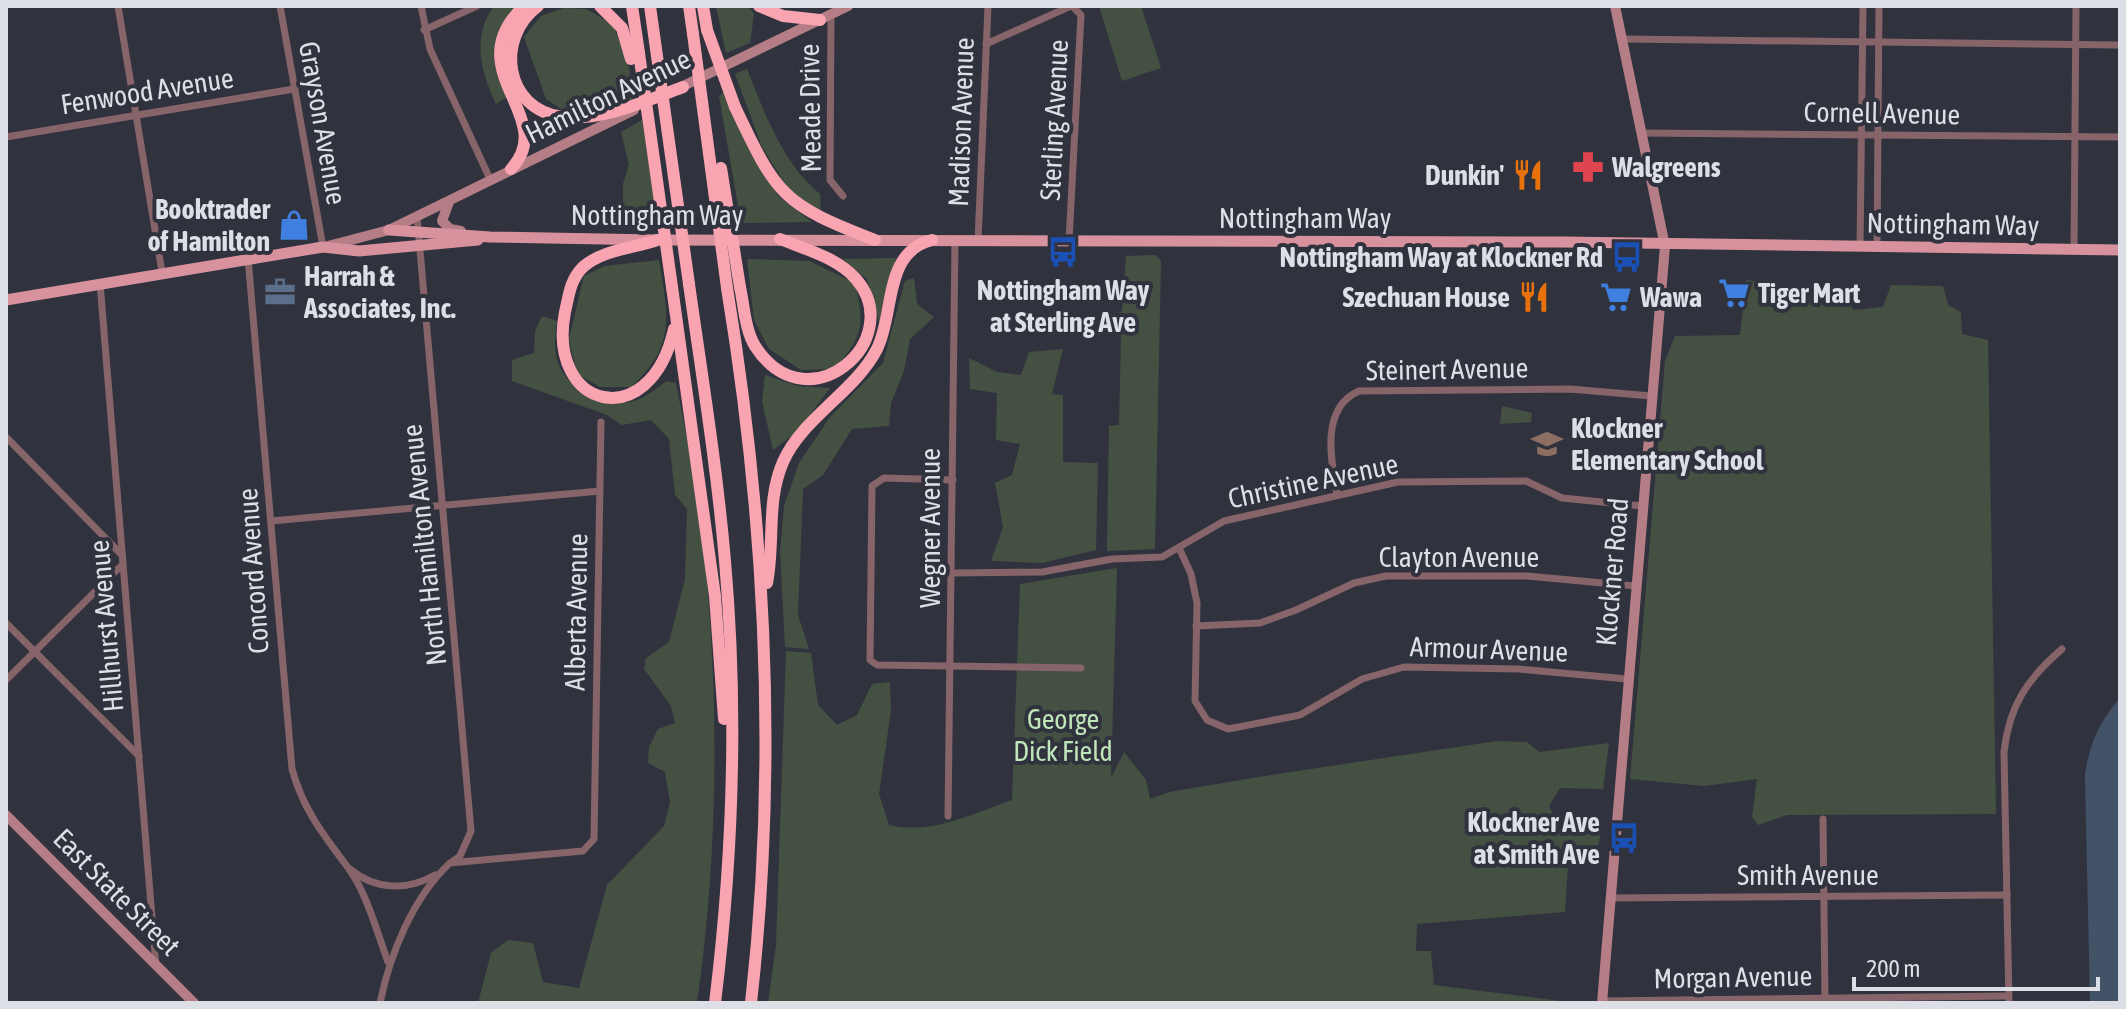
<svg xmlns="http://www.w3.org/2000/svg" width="2126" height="1009" viewBox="0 0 2126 1009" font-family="'Asap Condensed',sans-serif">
<rect width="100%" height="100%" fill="#30333e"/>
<g fill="#445142">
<path d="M494 6H521L507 97 496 104C481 72 471 37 494 6Z"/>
<polygon points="716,6 748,6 754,14 750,43 726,53"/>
<polygon points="1099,6 1141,6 1161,68 1122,81"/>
<polygon points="564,8 586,9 613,24 628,62 635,100 561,109 546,99 524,37 541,16"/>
<path d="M747 69C765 114 782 162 820 194L821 214 789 190 762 147 735 74Z"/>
<polygon points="725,90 749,150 779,197 812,222 741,223 719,96"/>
<polygon points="642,120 658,225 649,226 623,209 623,184 629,165 621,132"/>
<polygon points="1156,255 1161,261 1155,549 1107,551 1109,426 1119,425 1121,337 1109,319 1122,311 1126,256"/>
<polygon points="896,258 880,326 867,279 843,259"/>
<path d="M747 259 809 261 855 283C865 326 863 337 834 369L801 370 769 349 754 320Z"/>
<path d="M659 260C668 316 677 345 631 387H600L577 374 569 339 584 276 604 266Z"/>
<polygon points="914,278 917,304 934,317 910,339 904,371 891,403 889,426 852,429 823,475 803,489 798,615 809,649 785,647 780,551 784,506 799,463 830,417 883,363 905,281"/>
<polygon points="1746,280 1797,286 1844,286 1853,310 1883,307 1891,285 1943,286 1948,305 1961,312 1962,334 1988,340 1996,814 1787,815 1758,825 1752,817 1757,779 1704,786 1630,779 1665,361 1675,336 1740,335"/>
<path d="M542 316 557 321C555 336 553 351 559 365 569 391 608 408 634 401 645 398 657 388 667 381L676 383C684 425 694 467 699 510 720 669 720 844 697 1003H478L491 953 508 940 533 943 543 982 579 988 607 885 664 826 670 802 665 772 648 763 649 747 658 729 675 723 671 706 644 669 646 658 669 642 685 579 687 509 675 495 669 439 651 420 622 425 607 415 512 381V360L534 353 535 331Z"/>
<polygon points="1063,349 1052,394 1063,395 1063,462 1098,463 1096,550 1042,563 991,561 1003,527 995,483 1012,475 1020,444 996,440 997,393 970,389 969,358 997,372 1021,375 1029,352"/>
<polygon points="765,375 798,386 830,388 798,431 773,450 762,401"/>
<polygon points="1502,406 1532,413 1531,422 1500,424"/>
<path d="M1117 568 1111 778 1124 752 1146 780 1150 799 1169 792 1271 775 1497 741 1527 742 1539 752 1609 743 1603 789 1560 788 1549 806 1562 830 1600 835 1596 858 1568 865 1565 912 1417 924 1416 951H1431L1434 985 1577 1003H768L776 945 786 651 811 653 818 705 837 725 857 715 872 684 890 682 891 711 879 794 889 825C931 835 972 814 1012 800L1020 584Z"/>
</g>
<path fill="#425368" d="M2120 698V1003H2090L2085 776C2089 744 2099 722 2120 698Z"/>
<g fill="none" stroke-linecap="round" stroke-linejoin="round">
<g stroke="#876469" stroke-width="7">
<polyline points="118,6 162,272"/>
<polyline points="280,6 323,247"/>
<polyline points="421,6 430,49 490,179"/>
<polyline points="831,14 830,180 843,196"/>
<polyline points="424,30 477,6"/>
<polyline points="1623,39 2120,45"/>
<polyline points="986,44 1071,6"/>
<polyline points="1643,133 2120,137"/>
<polyline points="6,137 294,89"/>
<polyline points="417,216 471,831 460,856 453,861"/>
<polyline points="978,241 988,6"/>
<polyline points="1069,241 1081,15 1072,6"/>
<polyline points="1860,247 1863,6"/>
<polyline points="1877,247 1879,6"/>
<polyline points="2074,249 2076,6"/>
<path d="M248 258 292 769C303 809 322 833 346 865 367 892 376 930 388 962"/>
<polyline points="100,283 156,966"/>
<polyline points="6,437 122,555"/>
<polyline points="953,480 884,478 872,486 870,660 877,665 1081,668"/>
<path d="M1337 494C1331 460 1320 408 1359 391L1570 389 1651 396"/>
<polyline points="271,521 600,491"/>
<polyline points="1180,550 1191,574 1197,603 1195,701 1207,720 1228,729 1300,715 1362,679 1404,667 1519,669 1627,679"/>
<polyline points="952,573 1042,572 1112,559 1162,557 1224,521 1398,482 1526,481 1562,498 1642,506"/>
<polyline points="6,623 139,756"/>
<polyline points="1196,626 1260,623 1296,610 1354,583 1386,576 1527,576 1635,586"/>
<polyline points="6,680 123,564"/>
<polyline points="948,816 955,241"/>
<polyline points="1823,819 1825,1001"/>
<path d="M350 869C375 890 407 891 435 875"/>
<polyline points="1610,898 2007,895"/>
<polyline points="1602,1001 2008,996"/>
<path d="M380 1003C390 954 413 897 450 863L583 851 594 839 601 422"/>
<path d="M2009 1003 2004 752C2009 706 2027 679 2062 649"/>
</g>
<g stroke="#b57e86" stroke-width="10">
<polyline points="677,89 848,6"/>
<polyline points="449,202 442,221 450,229 461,231"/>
<polyline points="328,246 389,230 634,110"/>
<polyline points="6,815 194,1003"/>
<polyline points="1602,1003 1665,246 1615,6"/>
</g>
<g stroke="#d8929d" stroke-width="11">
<polyline points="389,230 490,237 657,240 1563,242 2120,250"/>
<polyline points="6,300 323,247 359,251 478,240"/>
</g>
<g stroke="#f8a4b1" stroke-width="12">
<path d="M538 6C495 38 504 110 563 117 605 121 645 101 683 87"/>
<polyline points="600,6 622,28 631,59"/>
<polyline points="632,6 639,53"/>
<polyline points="650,6 656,49"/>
<polyline points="689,6 693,34"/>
<polyline points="703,6 707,30"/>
<polyline points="759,6 783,16 820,20"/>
<path d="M735 107C777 196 782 204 875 240"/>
<path d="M511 169C560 117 456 71 524 6"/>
<path d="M657 240C634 248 602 250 583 267 570 280 569 295 565 312 546 409 650 436 674 329"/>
<path d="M689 284C702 376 717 468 725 561 738 708 733 857 715 1003"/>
<polyline points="672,287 715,596 724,719"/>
<path d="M740 287C744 305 745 330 755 346 808 428 908 339 856 279 838 258 805 249 780 239"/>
<path d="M727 288C766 525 778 764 751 1003"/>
<path d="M767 583C775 543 766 501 783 462 803 417 855 392 877 349 895 313 883 252 932 240"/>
</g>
<g stroke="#f8a4b1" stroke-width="12">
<polyline points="707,30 735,107"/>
<polyline points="693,34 727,288"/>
<polyline points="656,49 689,284"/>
<polyline points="639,53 672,287"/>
<polyline points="721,168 740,287"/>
</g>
</g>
<defs>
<symbol id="pharmacy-bare" viewBox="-9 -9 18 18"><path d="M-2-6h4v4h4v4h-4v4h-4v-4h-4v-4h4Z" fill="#e0444e" stroke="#30333e" stroke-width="2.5" paint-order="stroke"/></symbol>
<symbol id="restaurant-bare" viewBox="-9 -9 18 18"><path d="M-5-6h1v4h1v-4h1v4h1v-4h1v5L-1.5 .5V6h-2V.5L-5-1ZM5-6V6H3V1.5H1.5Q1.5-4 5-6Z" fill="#e8710a" stroke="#30333e" stroke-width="2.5" paint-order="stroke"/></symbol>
<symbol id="shop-bare" viewBox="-9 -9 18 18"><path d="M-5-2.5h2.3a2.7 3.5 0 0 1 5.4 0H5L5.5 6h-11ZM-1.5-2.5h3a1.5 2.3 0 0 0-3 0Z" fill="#3f7fe0" stroke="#30333e" stroke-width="2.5" paint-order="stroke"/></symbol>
<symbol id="bus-bare" viewBox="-9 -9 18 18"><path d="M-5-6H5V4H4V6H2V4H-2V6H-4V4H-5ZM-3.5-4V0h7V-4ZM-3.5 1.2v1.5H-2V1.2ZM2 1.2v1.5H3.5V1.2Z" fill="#1a4fb4" stroke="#30333e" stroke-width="2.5" paint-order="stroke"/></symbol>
<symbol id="office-bare" viewBox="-9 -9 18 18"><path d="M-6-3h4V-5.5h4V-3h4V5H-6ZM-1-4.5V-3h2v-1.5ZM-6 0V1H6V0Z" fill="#5c6f8a" stroke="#30333e" stroke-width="2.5" paint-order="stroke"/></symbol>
<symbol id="supermarket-bare" viewBox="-9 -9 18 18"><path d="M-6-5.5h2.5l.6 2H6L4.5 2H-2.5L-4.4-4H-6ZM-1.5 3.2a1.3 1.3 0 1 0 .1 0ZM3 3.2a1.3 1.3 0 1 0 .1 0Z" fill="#3f7fe0" stroke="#30333e" stroke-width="2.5" paint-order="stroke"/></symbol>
<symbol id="school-bare" viewBox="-9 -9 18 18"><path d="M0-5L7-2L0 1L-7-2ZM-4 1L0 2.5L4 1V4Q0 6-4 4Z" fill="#8d6e63" stroke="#30333e" stroke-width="2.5" paint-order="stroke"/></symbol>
</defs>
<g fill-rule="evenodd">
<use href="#pharmacy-bare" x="1566" y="145" width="44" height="44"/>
<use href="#restaurant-bare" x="1506" y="153" width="44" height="44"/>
<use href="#shop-bare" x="272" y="203" width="44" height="44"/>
<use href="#bus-bare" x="1041" y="230" width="44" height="44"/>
<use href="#bus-bare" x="1605" y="235" width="44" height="44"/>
<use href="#office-bare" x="258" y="270" width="44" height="44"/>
<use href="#supermarket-bare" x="1712" y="271" width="44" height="44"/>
<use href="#restaurant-bare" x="1512" y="275" width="44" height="44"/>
<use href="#supermarket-bare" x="1594" y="275" width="44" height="44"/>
<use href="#school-bare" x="1525" y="422" width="44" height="44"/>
<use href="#bus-bare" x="1602" y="816" width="44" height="44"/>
</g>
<g text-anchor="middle" stroke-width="8" stroke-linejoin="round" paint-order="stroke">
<g font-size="28" fill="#dddfe6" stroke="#30333e">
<text transform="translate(147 91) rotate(-9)" y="10">Fenwood Avenue</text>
<text transform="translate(608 96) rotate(-26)" y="10">Hamilton Avenue</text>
<text transform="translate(810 108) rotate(-91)" y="10">Meade Drive</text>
<text transform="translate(1882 113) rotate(1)" y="10">Cornell Avenue</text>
<text transform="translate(1054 120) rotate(-87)" y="10">Sterling Avenue</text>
<text transform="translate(961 122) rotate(-88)" y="10">Madison Avenue</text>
<text transform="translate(323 123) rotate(80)" y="10">Grayson Avenue</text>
<text x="657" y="225">Nottingham Way</text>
<text x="1305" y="228">Nottingham Way</text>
<text transform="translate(1953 224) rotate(1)" y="10">Nottingham Way</text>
<text transform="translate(1447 369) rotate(-1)" y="10">Steinert Avenue</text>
<text transform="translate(1313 481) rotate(-12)" y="10">Christine Avenue</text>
<text transform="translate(930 528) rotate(-90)" y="10">Wegner Avenue</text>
<text transform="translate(424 545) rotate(-96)" y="10">North Hamilton Avenue</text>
<text x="1459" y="567">Clayton Avenue</text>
<text transform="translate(253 571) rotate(-94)" y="10">Concord Avenue</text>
<text transform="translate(1612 572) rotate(-85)" y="10">Klockner Road</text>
<text transform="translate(576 612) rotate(-89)" y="10">Alberta Avenue</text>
<text transform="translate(106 626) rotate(-95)" y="10">Hillhurst Avenue</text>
<text transform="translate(1489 649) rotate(2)" y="10">Armour Avenue</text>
<text x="1808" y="885">Smith Avenue</text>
<text transform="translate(117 892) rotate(45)" y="10">East State Street</text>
<text transform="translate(1733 977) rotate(-1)" y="10">Morgan Avenue</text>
</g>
<g font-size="28" font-weight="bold" fill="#dddfe6" stroke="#30333e" text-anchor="start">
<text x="1612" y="177">Walgreens</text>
<text x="1504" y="185" text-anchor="end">Dunkin'</text>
<text x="270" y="219" text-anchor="end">Booktrader<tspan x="270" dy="32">of Hamilton</tspan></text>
<text x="1603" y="267" text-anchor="end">Nottingham Way at Klockner Rd</text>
<text x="304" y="286">Harrah &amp;<tspan x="304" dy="32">Associates, Inc.</tspan></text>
<text x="1063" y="300" text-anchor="middle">Nottingham Way<tspan x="1063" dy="32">at Sterling Ave</tspan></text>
<text x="1758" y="303">Tiger Mart</text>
<text x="1510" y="307" text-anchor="end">Szechuan House</text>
<text x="1640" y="307">Wawa</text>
<text x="1571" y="438">Klockner<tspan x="1571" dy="32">Elementary School</tspan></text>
<text x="1600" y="832" text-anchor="end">Klockner Ave<tspan x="1600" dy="32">at Smith Ave</tspan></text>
</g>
<g font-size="28" fill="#c0e5b9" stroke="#30333e">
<text x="1063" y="729">George<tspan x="1063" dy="32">Dick Field</tspan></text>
</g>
</g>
<rect width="2126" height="1009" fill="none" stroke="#dddfe6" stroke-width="16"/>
<path d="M1854 977v12h244v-12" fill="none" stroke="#dddfe6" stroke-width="4"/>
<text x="1866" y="977" font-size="24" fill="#dddfe6" stroke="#30333e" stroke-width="6" paint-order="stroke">200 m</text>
</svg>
